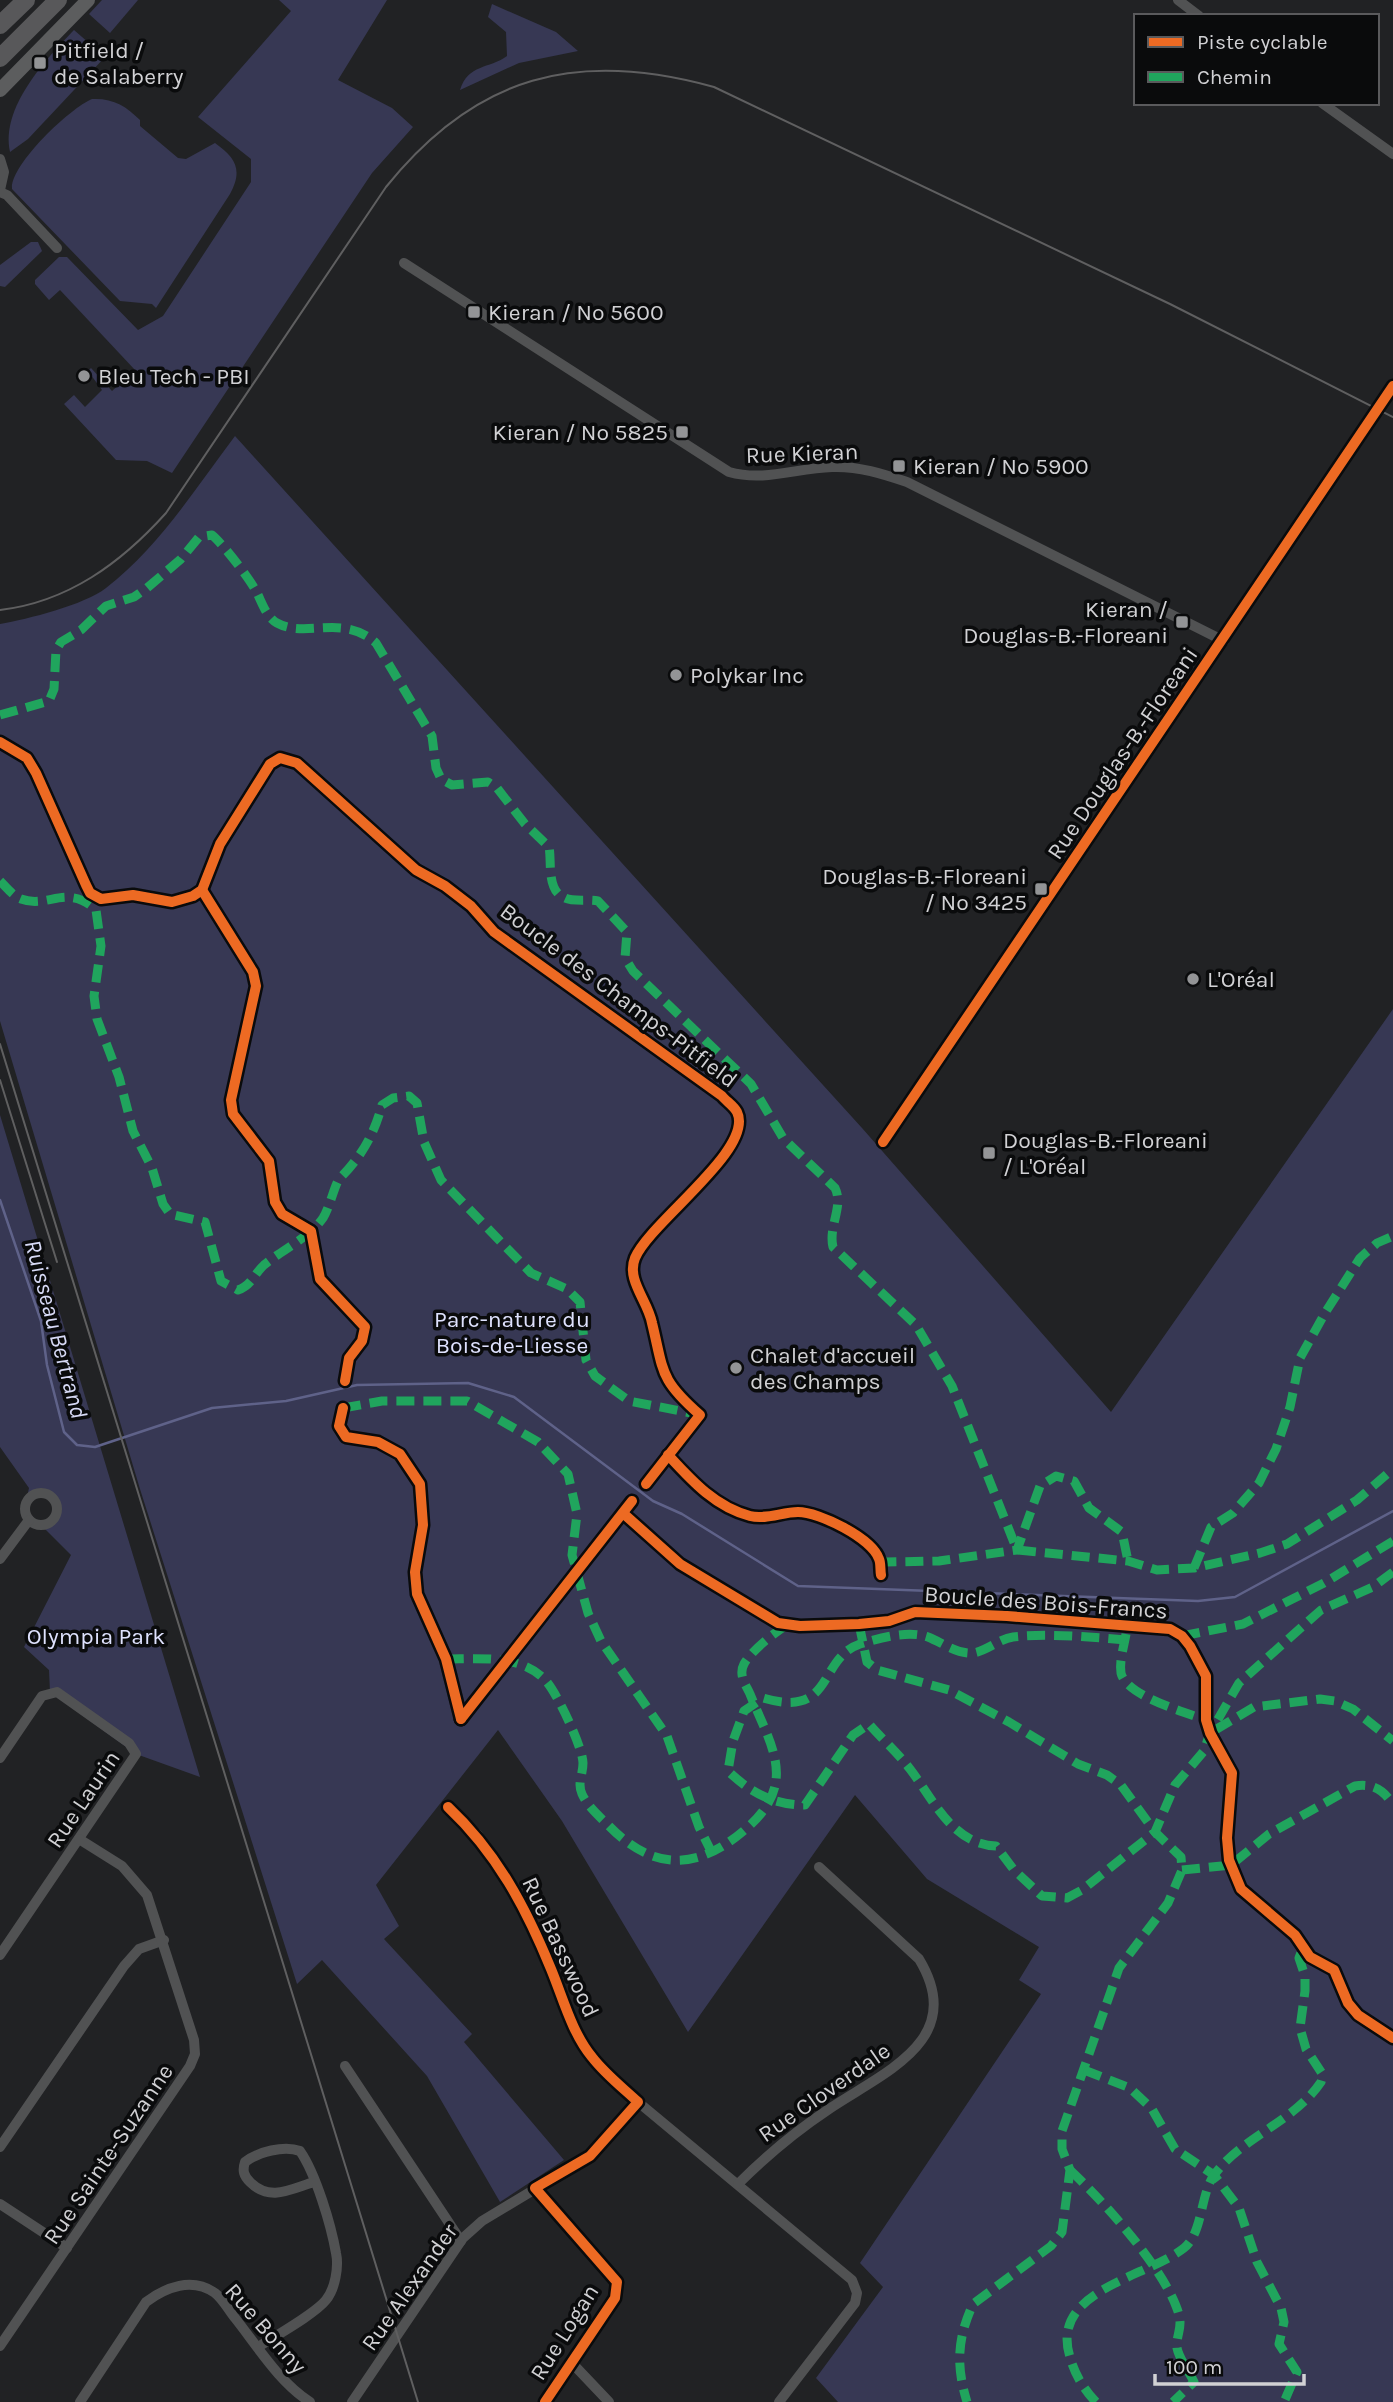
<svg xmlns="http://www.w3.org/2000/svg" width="1393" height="2402" viewBox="0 0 1393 2402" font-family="Karla,sans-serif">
<rect width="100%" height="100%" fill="#212224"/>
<g fill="#373854">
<polygon points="102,0 138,0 110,33 89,14"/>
<polygon points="279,0 387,0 338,80 392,108 413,127 372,173 172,473 147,461 116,460 64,404 74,395 85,407 102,390 88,371 91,368 112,391 135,370 60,290 49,300 35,284 35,280 59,257 67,257 138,330 163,316 251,182 251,159 198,117 291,11"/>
<path d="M492 4 556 32 578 51 519 63 460 90C468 64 489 69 507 56L506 32 488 17Z"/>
<path d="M74 30 105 57 28 139 10 152C0 108 46 59 74 30Z"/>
<path d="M92 99C113 98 126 106 140 120V126L178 158 186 159 215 143C236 158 243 170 230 194L156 308 152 304 120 301 12 189C10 165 70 108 92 99Z"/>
<polygon points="31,242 38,242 42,251 5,287 0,286 0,265"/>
<path d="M235 436 862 1128 1111 1412 1393 1009V2402H838L816 2378 883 2287 860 2263 1041 1994 1019 1980 1039 1947 927 1879 855 1795 688 2032 562 1821 498 1730 376 1885 399 1926 384 1939 472 2034 464 2042 564 2160 500 2202 427 2076 322 1960 297 1984 140 1489 0 1021V624C28 619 84 605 106 588 159 547 195 489 235 436Z"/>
<path d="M0 1115 200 1777 136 1754 50 1692 49 1670 24 1647 71 1555 41 1525 55 1517C63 1494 34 1483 25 1506L29 1488 0 1447Z"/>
</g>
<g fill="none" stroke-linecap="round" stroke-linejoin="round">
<polyline stroke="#5f6289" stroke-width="2.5" points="0,1200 41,1321 47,1365 64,1432 77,1445 95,1447 212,1408 286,1401 357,1385 468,1383 514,1397 653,1501 682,1514 798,1586 1198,1601 1235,1597 1393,1511"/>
<g stroke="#515253" stroke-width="10">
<polyline points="1178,0 1199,16"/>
<polyline points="1322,103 1393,154"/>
<polyline points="0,159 4,172 0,190"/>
<polyline points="0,192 7,195 57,248"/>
<path d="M404 263 729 472C765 482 796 468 832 467 859 466 883 474 907 482L1224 641"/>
<polyline points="883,1142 1393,386"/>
<circle cx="41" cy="1509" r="16"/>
<polyline points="0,1559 29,1520"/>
<polyline points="0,1758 42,1696 57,1692 129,1743 136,1754 0,1955"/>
<polyline points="448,1807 478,1835 512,1886 537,1935 575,2028 591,2057 638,2102 852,2280 857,2293 855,2303 779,2402"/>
<polyline points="345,2066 461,2241"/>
<polyline points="0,2147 124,1966 139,1949 164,1940"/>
<path d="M738 2184C766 2156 796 2131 829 2109 884 2072 968 2040 919 1959L819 1867"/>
<polyline points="535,2188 617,2282 615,2298 545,2402"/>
<polyline points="0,2204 67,2248"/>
<polyline points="0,2346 190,2066 195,2054 194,2040 147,1895 122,1866 79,1839"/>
<path d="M258 2347C275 2336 315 2314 326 2300 335 2289 339 2267 336 2253 331 2225 316 2174 300 2151 284 2145 258 2152 245 2162 242 2171 244 2176 250 2182 270 2202 291 2189 314 2182"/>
<polyline points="572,2363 609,2402"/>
<path d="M80 2402 146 2302C166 2287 192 2277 215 2293 223 2299 229 2311 235 2318 258 2347 279 2382 310 2402"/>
<polyline points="352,2402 463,2238 482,2221 590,2156 638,2102"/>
</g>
<polyline stroke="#5c5d5e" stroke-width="14" points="0,90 88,0"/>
<g stroke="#58585a" stroke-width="18">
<polyline points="0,25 26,0"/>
<polyline points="0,58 58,0"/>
</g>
<g stroke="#5f5f60" stroke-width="2">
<path d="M0 610C68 602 121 563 166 513L386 187C476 75 577 49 714 87L1170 304 1393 417"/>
<polyline points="0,1044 418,2402"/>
<polyline points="0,1080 57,1262"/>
</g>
<g stroke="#20a55d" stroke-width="9" stroke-dasharray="18 9" stroke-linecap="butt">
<path d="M0 715 49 701 54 689 56 650 61 642 81 630 106 606 134 597 147 588 181 559 199 537 212 535C223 544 249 578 256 591 262 602 266 617 277 623 306 639 343 613 376 643L432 736 436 768 441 779 452 785 488 782 497 788 525 824 549 847C552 862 546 891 565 898 573 902 588 899 598 901L627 932 625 958 633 971 751 1084 783 1138 835 1188C844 1206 828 1227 833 1247L916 1325 952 1386 1017 1550 1128 1561 1157 1570 1194 1568 1260 1553 1287 1544 1357 1500 1393 1469"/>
<path d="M0 881C6 887 13 896 21 899 48 909 67 883 96 910L101 946 94 996 97 1019 119 1077 133 1131 152 1168 163 1204 170 1214 205 1222 221 1281 238 1290C252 1285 254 1274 264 1265 283 1249 309 1238 323 1218 330 1207 335 1183 340 1178 361 1157 374 1135 382 1105L393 1098 409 1096 417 1103 424 1142 441 1180 531 1273 567 1289 580 1302 586 1360 595 1376 629 1401 696 1414"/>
<polyline points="343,1408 382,1401 467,1401 538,1442 568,1474 577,1514 572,1555 588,1613 601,1641 667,1736 699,1827 712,1853"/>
<polyline points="879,1559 886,1562 939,1561 1017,1550 1040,1486 1056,1476 1074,1481 1089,1508 1122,1532 1128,1561"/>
<polyline points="1194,1568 1211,1527 1233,1513 1259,1483 1276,1449 1290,1407 1300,1358 1325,1313 1360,1258 1377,1243 1393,1236"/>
<path d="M859 1624 867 1662 877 1670 949 1690 1009 1722 1078 1764 1107 1775 1121 1785 1155 1832 1181 1857 1182 1870 1168 1903 1119 1968 1062 2131V2149L1070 2170 1062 2232 1051 2246 973 2304C957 2339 956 2366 967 2402"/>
<path d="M1126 1634C1124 1646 1119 1662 1121 1673 1126 1696 1185 1712 1206 1720"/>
<polyline points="1182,1636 1243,1624 1324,1583 1393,1541"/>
<path d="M1126 1640C1089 1637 1049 1633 1013 1637 999 1639 987 1651 973 1653 956 1654 943 1643 928 1637 908 1630 880 1638 860 1644 817 1659 835 1719 763 1698L744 1711 733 1741 728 1771C751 1793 774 1805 805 1805L853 1735 869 1724C882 1739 897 1752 910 1769 933 1799 952 1844 996 1846L1014 1870 1042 1896 1067 1898 1082 1890 1155 1832 1175 1785 1204 1751 1210 1733 1239 1683 1321 1610 1373 1587 1393 1572"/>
<path d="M446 1659C479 1659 522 1654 546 1681 557 1693 583 1748 583 1763 583 1775 577 1783 582 1794 588 1807 599 1816 609 1826 655 1873 700 1870 748 1827 798 1782 771 1746 750 1694 746 1685 738 1675 744 1664 752 1650 774 1633 787 1625"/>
<polyline points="1215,1730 1254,1707 1320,1699 1335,1701 1353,1709 1393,1741"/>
<path d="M1182 1870 1231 1865 1269 1834 1355 1786C1373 1783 1384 1790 1393 1805"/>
<polyline points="1084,2070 1130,2088 1152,2109 1175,2149 1214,2175 1239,2208 1257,2262 1281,2308 1284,2322 1279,2344 1297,2372 1284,2402"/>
<path d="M1070 2170C1104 2202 1159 2263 1176 2306 1185 2328 1176 2331 1177 2348 1179 2358 1189 2372 1194 2382L1173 2402"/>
<path d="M1096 2402C1084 2390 1074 2373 1070 2357 1049 2290 1146 2278 1184 2248 1203 2233 1200 2195 1214 2175 1243 2136 1294 2122 1321 2082L1323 2075 1306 2049 1300 2028 1305 1991V1976L1299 1958 1303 1947"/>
</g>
<defs>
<g id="cycleway">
<path d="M0 742 27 758 36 773 86 885 90 893 101 899 133 895 172 902 193 896 202 890 220 844 270 764 280 758 297 763 416 870 445 886 471 906 494 932 722 1096C726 1101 734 1106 737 1112 755 1149 650 1222 635 1258 626 1280 648 1301 652 1323 664 1372 659 1379 700 1415L646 1484"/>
<polyline points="202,890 253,972 256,986 231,1100 233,1114 269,1161 275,1202 282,1214 311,1231 320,1279 365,1327 362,1341 349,1358 345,1381"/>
<polyline points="883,1142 1393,386"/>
<polyline points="343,1408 339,1426 346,1437 378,1442 400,1454 420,1484 423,1525 415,1572 417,1594 446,1659 461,1719"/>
<path d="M668 1455C691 1480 715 1507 750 1516 766 1520 782 1512 798 1512 819 1512 872 1538 879 1559 881 1563 880 1570 881 1575"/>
<polyline points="624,1514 680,1564 778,1623 800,1626 859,1624 889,1621 915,1612 1007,1616 1170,1629 1182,1636 1190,1646 1206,1676 1206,1720 1210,1733 1232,1773 1227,1838 1229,1860 1241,1889 1295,1935 1310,1957 1334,1970 1348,2003 1358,2015 1393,2038"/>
<polyline points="461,1719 632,1501"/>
<path d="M448 1807C497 1853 526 1908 551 1969 563 1998 572 2033 592 2057 605 2074 623 2088 638 2102L590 2156 535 2188 617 2282 615 2298 545 2402"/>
</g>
</defs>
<use href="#cycleway" stroke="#0a0b0c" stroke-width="15"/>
<use href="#cycleway" stroke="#ed6a23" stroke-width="10"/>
</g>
<g fill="#939496" stroke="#0a0b0c" stroke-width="2.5">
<rect x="33" y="56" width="14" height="14" rx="3.5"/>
<rect x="467" y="305" width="14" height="14" rx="3.5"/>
<circle cx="84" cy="376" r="7"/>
<rect x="675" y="425" width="14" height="14" rx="3.5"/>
<rect x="892" y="459" width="14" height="14" rx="3.5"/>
<rect x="1175" y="615" width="14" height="14" rx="3.5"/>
<circle cx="676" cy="675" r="7"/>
<rect x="1034" y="882" width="14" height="14" rx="3.5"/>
<circle cx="1193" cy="979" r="7"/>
<rect x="982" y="1146" width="14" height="14" rx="3.5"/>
<circle cx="736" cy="1368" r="7"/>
</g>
<g text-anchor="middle" stroke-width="7" stroke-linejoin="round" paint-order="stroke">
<g font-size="23" fill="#d1d1d4" stroke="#0a0b0c" text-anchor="start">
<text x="54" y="58">Pitfield /<tspan x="54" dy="26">de Salaberry</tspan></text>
<text x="488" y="320">Kieran / No 5600</text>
<text x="98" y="384">Bleu Tech - PBI</text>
<text x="668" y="440" text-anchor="end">Kieran / No 5825</text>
<text x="913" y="474">Kieran / No 5900</text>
<text x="1168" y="617" text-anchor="end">Kieran /<tspan x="1168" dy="26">Douglas-B.-Floreani</tspan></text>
<text x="690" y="683">Polykar Inc</text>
<text x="1027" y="884" text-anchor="end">Douglas-B.-Floreani<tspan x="1027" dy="26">/ No 3425</tspan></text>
<text x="1207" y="987">L'Oréal</text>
<text x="1003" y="1148">Douglas-B.-Floreani<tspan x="1003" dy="26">/ L'Oréal</tspan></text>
<text x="750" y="1363">Chalet d'accueil<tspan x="750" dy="26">des Champs</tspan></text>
</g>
<g font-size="23" fill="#d1d1d4" stroke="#0a0b0c">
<text transform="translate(802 453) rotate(-2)" y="8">Rue Kieran</text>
<text transform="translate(1122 753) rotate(-56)" y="8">Rue Douglas-B.-Floreani</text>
<text transform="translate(619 995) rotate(37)" y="8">Boucle des Champs-Pitfield</text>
<text transform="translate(1046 1602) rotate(4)" y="8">Boucle des Bois-Francs</text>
<text transform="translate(83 1799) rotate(-56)" y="8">Rue Laurin</text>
<text transform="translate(561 1947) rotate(65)" y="8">Rue Basswood</text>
<text transform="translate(824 2092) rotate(-35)" y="8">Rue Cloverdale</text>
<text transform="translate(108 2154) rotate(-56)" y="8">Rue Sainte-Suzanne</text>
<text transform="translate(409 2287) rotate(-55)" y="8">Rue Alexander</text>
<text transform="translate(266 2328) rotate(49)" y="8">Rue Bonny</text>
<text transform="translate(564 2332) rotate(-58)" y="8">Rue Logan</text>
</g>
<g font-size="23" fill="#dfe2fe" stroke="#0a0b0c">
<text x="512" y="1327">Parc-nature du<tspan x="512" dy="26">Bois-de-Liesse</tspan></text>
<text x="96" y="1644">Olympia Park</text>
</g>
<g font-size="24" font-style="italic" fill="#d6d9f5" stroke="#0a0b0c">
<text transform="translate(56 1329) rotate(75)" y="8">Ruisseau Bertrand</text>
</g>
</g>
<rect x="1134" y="14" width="245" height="91" fill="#0a0b0c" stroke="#5a5a5c" stroke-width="2"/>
<rect x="1148" y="37" width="35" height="10" fill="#ed6a23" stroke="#5a5a5c" stroke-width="2"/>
<text x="1197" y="49" font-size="21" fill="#d1d1d4">Piste cyclable</text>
<rect x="1148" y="72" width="35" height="10" fill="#20a55d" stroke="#5a5a5c" stroke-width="2"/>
<text x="1197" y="84" font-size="21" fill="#d1d1d4">Chemin</text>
<path d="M1155 2374v10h149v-10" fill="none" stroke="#d1d1d4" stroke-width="3.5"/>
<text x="1166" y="2374" font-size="21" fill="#d1d1d4" stroke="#0a0b0c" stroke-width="5" paint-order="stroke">100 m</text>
</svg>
